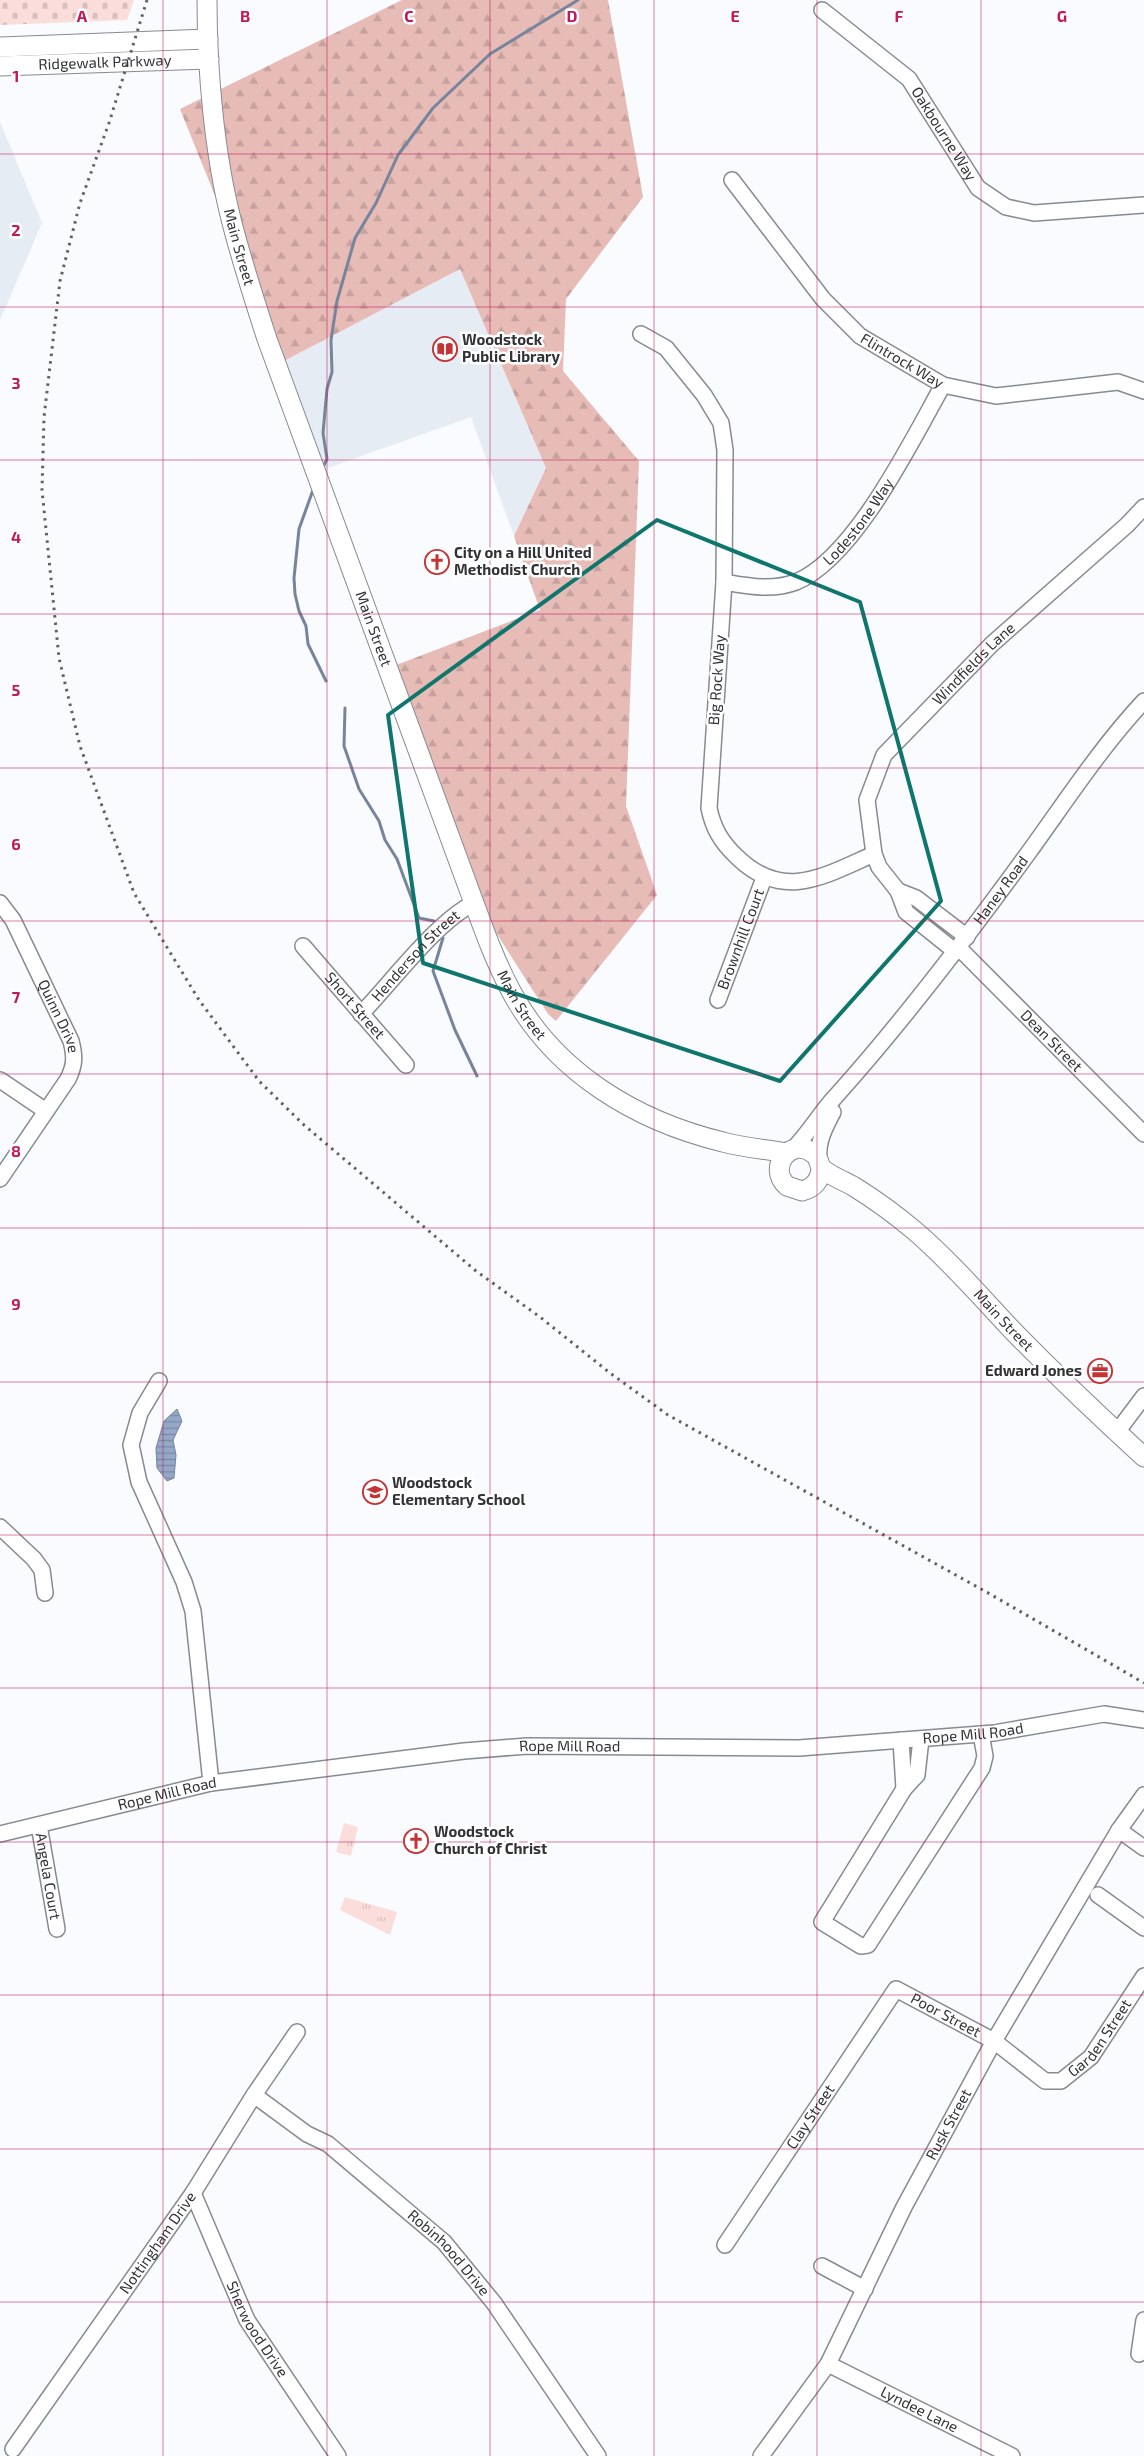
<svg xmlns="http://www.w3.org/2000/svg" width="1144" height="2456" viewBox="0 0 1144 2456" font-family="'Exo 2',sans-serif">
<defs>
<pattern id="forest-firs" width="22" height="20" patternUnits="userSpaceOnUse" patternTransform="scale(1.25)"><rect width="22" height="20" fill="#e7bbb6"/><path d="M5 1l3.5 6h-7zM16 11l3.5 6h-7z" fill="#c7a19d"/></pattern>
<pattern id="cemetery-stones" width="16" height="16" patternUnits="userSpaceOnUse" patternTransform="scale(1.25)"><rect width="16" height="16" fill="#fbdedb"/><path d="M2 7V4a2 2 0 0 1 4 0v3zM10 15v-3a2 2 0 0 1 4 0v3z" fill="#d8bfbd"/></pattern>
<pattern id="park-tufts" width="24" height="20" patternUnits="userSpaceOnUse" patternTransform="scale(1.25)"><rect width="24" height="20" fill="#fbdedb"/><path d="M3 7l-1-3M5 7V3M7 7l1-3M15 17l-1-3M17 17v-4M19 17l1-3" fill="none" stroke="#d8bfbd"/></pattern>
<pattern id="water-rules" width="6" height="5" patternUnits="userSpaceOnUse" patternTransform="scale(1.25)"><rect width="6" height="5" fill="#94a8c8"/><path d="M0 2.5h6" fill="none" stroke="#7989a3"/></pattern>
</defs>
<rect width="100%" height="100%" fill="#f9fbfe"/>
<g fill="#e6ecf4">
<polygon points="0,122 42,223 0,320"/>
<polygon points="460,269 546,468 514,536 471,417 325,469 282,362"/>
</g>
<polygon fill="url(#forest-firs)" points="402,0 608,0 643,197 566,299 563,371 639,461 626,806 657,895 556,1021 548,1014 479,906 391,667 540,610 514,536 546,468 460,269 282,362 180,109"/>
<polygon fill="url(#cemetery-stones)" points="0,0 134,0 127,20 0,25"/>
<g fill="url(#park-tufts)">
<polygon points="344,1823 358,1827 351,1856 336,1852"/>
<polygon points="345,1897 397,1912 390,1935 340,1910"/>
</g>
<polygon fill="url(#water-rules)" stroke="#76859c" points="177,1409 182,1421 173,1440 176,1455 174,1478 167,1481 157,1468 156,1448 164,1421"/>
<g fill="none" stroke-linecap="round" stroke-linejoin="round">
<g stroke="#76859c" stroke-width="3">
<polyline points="323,467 327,459 323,433 327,389 332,372 331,340 337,301 355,238 376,203 398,155 433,108 490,54 578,0"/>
<polyline points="313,490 299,529 294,578 295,594 299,611 306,626 308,644 326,681"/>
<polyline points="345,708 344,746 359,789 379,821 385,840 397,859 419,918 434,921"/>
<polyline points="443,938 433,971 455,1030 477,1076"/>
</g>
<defs>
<g id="minor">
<path id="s1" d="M822 10 909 79 978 188 1006 207 1034 213 1144 205"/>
<path id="s2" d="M732 180 823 299 860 336 943 385 996 396 1118 382 1144 391"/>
<path d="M641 334 666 348 704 395 721 423 725 450 724 582 709 808C713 828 721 842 737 857 783 902 824 876 874 854"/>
<path id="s3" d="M724 582C748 586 772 591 796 582 855 558 912 440 943 385"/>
<path id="s4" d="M898 891 879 867 874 854 867 800 884 755 992 644 1127 525 1144 507"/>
<path id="s5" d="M0 903 13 920 71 1041C75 1056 75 1065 68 1079L0 1179"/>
<path id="s6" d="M303 946 406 1065"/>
<path id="s7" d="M959 948 1144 1134"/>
<polyline points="956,952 906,912 898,891 916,898 967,937"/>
<path id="s8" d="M718 1000 764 878"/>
<path id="s9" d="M361 1014C392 982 436 922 474 903"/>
<polyline points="0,1080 46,1111"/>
<path id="s10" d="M793 1149C809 1133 820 1113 836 1096 905 1019 968 936 1029 852 1066 801 1101 747 1144 701"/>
<path d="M819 1160C817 1142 825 1127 833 1112"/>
<polyline points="159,1381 140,1413 131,1445 139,1482 184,1582 193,1611 211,1783"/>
<polyline points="1117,1432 1144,1396"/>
<polyline points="0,1527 34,1559 42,1570 45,1593"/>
<polyline points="901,1740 904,1789 917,1775 921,1739"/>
<polyline points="904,1789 822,1922 861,1946 868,1945 982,1768 985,1756 981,1734"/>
<path id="s11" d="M39 1825 57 1929"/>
<polyline points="1119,1830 1144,1848"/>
<path id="s12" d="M0 1834 211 1783 464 1751 527 1746 799 1748 994 1733 1104 1714 1144 1720"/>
<polyline points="1098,1895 1144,1928"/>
<path id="s13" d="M254 2095 307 2134 328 2144 444 2242 494 2303 598 2456"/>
<path id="s14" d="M193 2193 247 2320 338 2456"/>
<path id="s15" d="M725 2245 896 1989 994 2041 1045 2081H1061L1091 2057 1144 1976"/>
<polyline points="822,2266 865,2289"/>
<polyline points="1139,2354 1144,2320"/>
<path id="s16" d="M828 2364 1012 2456"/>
<path id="s17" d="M13 2449 193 2193 254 2095 297 2032"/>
<path id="s18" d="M761 2456 828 2364 904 2207 994 2041 1119 1830 1144 1795"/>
</g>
<g id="major">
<path id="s19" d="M207 0C207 69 214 152 231 219 241 259 254 299 267 339L474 903C485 933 496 963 511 991 554 1072 636 1121 723 1142 744 1148 766 1149 787 1153"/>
<polyline points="0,47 208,39"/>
<path id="s20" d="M0 66 209 59"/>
<path id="s21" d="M821 1167C821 1180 814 1188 802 1191L787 1186C766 1167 792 1135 814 1154 819 1157 818 1162 821 1167 825 1173 846 1182 853 1186 874 1199 896 1215 915 1231 950 1261 981 1297 1013 1331 1055 1374 1099 1416 1144 1457"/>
</g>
</defs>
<use href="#minor" stroke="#868b92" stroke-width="18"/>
<use href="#major" stroke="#868b92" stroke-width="21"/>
<use href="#minor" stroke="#fff" stroke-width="15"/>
<use href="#major" stroke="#fff" stroke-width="19"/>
<polyline stroke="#5f6164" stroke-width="3" stroke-dasharray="2.5 5" stroke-linecap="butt" points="147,0 109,123 80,203 60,281 44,417 42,490 59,658 80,746 134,893 199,1000 259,1081 304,1125 476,1271 540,1317 610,1373 668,1415 990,1594 1144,1683"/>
</g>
<path fill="none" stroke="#0f766e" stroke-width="4" stroke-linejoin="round" d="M657 520 860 602 941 901 780 1081 423 963 388 715Z"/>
<path fill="none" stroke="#c2185b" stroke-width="1" stroke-opacity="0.55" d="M163 0V2456M327 0V2456M490 0V2456M654 0V2456M817 0V2456M981 0V2456M0 154H1144M0 307H1144M0 460H1144M0 614H1144M0 768H1144M0 921H1144M0 1074H1144M0 1228H1144M0 1382H1144M0 1535H1144M0 1688H1144M0 1842H1144M0 1995H1144M0 2149H1144M0 2302H1144"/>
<defs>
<symbol id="library-ring" viewBox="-11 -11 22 22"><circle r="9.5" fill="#fff" stroke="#c33436" stroke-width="1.5"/><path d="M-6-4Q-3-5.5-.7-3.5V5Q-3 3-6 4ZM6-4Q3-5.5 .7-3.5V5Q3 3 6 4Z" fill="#c33436"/></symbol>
<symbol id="church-ring" viewBox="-11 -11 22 22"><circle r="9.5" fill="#fff" stroke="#c33436" stroke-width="1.5"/><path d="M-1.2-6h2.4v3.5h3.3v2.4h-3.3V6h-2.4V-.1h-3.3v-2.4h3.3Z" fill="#c33436"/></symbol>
<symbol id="office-ring" viewBox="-11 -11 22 22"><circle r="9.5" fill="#fff" stroke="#c33436" stroke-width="1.5"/><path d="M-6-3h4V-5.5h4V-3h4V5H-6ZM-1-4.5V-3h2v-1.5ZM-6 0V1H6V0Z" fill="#c33436"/></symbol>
<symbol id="school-ring" viewBox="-11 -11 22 22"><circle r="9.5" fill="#fff" stroke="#c33436" stroke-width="1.5"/><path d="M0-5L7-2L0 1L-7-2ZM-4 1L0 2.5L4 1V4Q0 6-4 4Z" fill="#c33436"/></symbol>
</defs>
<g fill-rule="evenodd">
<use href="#library-ring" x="431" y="335" width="28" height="28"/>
<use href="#church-ring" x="423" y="548" width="28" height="28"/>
<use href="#office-ring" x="1086" y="1357" width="28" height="28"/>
<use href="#school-ring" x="361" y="1478" width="28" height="28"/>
<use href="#church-ring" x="402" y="1827" width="28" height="28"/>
</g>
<g text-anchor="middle" stroke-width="5" stroke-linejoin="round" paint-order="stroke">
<g font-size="15" fill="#313336" stroke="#fff">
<text dy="5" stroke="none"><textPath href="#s20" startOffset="105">Ridgewalk Parkway</textPath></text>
<text dy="5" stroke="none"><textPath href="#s1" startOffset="176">Oakbourne Way</textPath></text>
<text dy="5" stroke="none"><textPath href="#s19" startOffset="250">Main Street</textPath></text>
<text dy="5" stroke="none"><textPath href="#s2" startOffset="251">Flintrock Way</textPath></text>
<text dy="5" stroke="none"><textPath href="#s3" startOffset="161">Lodestone Way</textPath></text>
<text dy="5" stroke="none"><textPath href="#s19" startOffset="655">Main Street</textPath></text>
<text dy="5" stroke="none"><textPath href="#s4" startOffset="275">Windfields Lane</textPath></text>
<text transform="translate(717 680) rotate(-86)" y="5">Big Rock Way</text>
<text dy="5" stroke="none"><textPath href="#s10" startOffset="332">Haney Road</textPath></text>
<text dy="5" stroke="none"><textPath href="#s8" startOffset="65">Brownhill Court</textPath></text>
<text dy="5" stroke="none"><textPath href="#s9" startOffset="80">Henderson Street</textPath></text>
<text dy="5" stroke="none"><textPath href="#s19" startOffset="1060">Main Street</textPath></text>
<text dy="5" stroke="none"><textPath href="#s6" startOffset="79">Short Street</textPath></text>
<text dy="5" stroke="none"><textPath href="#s5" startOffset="128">Quinn Drive</textPath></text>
<text dy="5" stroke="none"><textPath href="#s7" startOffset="131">Dean Street</textPath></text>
<text dy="5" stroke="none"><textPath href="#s21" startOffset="371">Main Street</textPath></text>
<text dy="5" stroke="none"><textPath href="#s12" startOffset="982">Rope Mill Road</textPath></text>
<text dy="5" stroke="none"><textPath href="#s12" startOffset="578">Rope Mill Road</textPath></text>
<text dy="5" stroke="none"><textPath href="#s12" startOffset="172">Rope Mill Road</textPath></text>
<text dy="5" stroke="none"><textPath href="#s11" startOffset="52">Angela Court</textPath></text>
<text dy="5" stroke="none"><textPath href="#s15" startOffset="364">Poor Street</textPath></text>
<text dy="5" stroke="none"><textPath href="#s15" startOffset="558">Garden Street</textPath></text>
<text dy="5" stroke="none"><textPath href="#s15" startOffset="154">Clay Street</textPath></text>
<text dy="5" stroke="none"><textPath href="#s18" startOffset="382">Rusk Street</textPath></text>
<text dy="5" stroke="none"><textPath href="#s17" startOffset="252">Nottingham Drive</textPath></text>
<text dy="5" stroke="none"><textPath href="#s13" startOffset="252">Robinhood Drive</textPath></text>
<text dy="5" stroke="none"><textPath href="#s14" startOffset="151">Sherwood Drive</textPath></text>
<text dy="5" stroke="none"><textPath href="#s16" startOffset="102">Lyndee Lane</textPath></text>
</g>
<g font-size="15" font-weight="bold" fill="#313336" stroke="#fff" text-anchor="start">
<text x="462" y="345">Woodstock<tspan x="462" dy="17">Public Library</tspan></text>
<text x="454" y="558">City on a Hill United<tspan x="454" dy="17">Methodist Church</tspan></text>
<text x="1082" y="1376" text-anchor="end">Edward Jones</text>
<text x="392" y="1488">Woodstock<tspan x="392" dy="17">Elementary School</tspan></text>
<text x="434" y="1837">Woodstock<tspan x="434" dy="17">Church of Christ</tspan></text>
</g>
</g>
<g font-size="16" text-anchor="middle" font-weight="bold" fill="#c2185b" stroke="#fff" stroke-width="5" stroke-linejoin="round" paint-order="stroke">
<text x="82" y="22">A</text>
<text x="245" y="22">B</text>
<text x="409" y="22">C</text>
<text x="572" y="22">D</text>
<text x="735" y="22">E</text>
<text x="899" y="22">F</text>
<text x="1062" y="22">G</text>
<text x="16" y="82">1</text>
<text x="16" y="236">2</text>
<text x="16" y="389">3</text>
<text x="16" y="543">4</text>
<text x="16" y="696">5</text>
<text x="16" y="850">6</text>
<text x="16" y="1003">7</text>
<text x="16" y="1157">8</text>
<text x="16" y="1310">9</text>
</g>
</svg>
